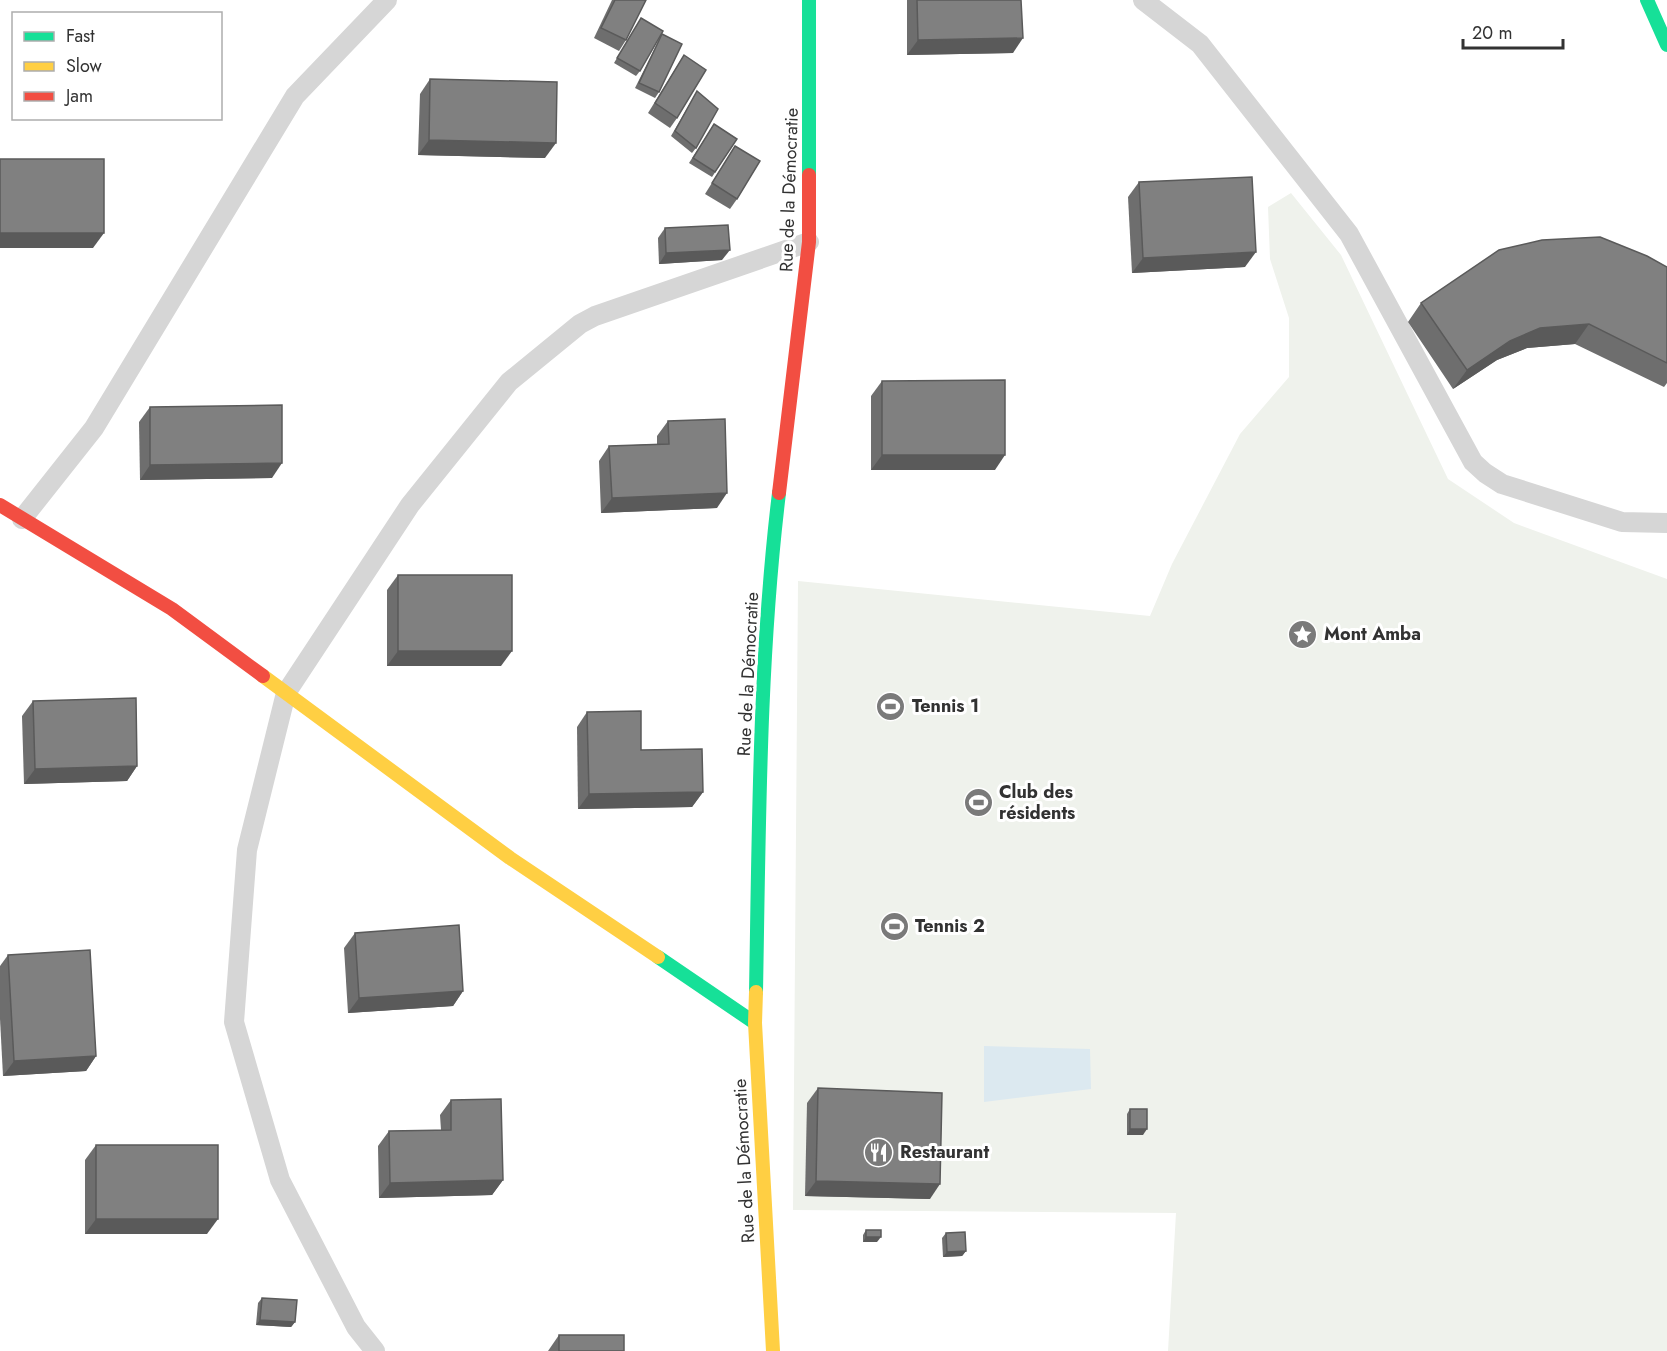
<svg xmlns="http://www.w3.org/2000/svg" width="1667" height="1351" viewBox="0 0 1667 1351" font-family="Jost,sans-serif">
<rect width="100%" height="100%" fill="#fff"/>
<polygon fill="#eff2ec" points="1291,193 1341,255 1448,479 1514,523 1667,579 1667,1351 1168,1351 1176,1213 793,1210 798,581 1150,616 1172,564 1240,434 1289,377 1289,318 1270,259 1268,207"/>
<polygon fill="#dce9f0" points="984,1046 1090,1049 1091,1089 984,1102"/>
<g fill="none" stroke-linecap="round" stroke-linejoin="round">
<g stroke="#d6d6d6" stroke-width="20">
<polyline points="1143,0 1200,44 1349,234 1473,462 1485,473 1502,484 1622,522 1667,523"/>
<polyline points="22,519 94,428 295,96 387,0"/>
<polyline points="375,1351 356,1327 280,1180 234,1022 247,850 286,693 410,505 509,382 580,324 595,316 809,242"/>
</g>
<g stroke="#16e098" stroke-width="14">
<polyline points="809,0 809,175"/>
<polyline points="1647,0 1667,45"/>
<polyline points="658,957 755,1023"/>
<path d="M756 992C759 826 759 658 779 493"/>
</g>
<g stroke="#ffcf43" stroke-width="14">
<polyline points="263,676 510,858 658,957"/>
<polyline points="756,992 755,1023 773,1351"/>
</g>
<g stroke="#f24e42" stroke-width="14">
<polyline points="779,493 809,242 809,175"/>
<polyline points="0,505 172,609 263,676"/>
</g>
</g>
<g fill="#6e6e6e">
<polygon points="612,0 646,0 626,40 619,51 594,38"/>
<polygon points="907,0 1021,0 1013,53 907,55"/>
<polygon points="641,18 640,71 636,76 614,63"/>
<polygon points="662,34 659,92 655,98 635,88"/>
<polygon points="684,55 677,118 670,128 648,113"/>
<polygon points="430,79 545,158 418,155 420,94"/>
<polygon points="697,91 696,148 692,153 671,136"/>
<polygon points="714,124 737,139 712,177 689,163"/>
<polygon points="735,146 737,199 730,209 705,194"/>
<polygon points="1139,182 1245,267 1132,273 1128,197"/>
<polygon points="665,228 722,260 659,264 658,238"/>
<polygon points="1667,267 1667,383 1664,387 1575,344 1527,348 1497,360 1453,389 1408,322 1421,303"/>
<polygon points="882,381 995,470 871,470 871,396"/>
<polygon points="150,407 272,478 140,480 139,422"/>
<polygon points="668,421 717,508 601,513 599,461 609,446 657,444 657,436"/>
<polygon points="398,575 501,666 387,666 387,590"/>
<polygon points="33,701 137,766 127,781 24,784 22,716"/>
<polygon points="587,712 703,792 692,807 578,809 577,727"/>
<polygon points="355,933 463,991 453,1006 348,1013 344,948"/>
<polygon points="8,955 96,1056 86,1071 3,1076 0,1019 0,966"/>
<polygon points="818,1088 930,1199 805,1196 807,1103"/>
<polygon points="451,1100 503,1180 492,1195 379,1198 378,1146 389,1131 441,1130 440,1115"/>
<polygon points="1130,1109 1143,1135 1127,1135 1127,1114"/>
<polygon points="96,1145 207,1234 85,1234 85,1160"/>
<polygon points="866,1230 877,1242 863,1242 863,1235"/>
<polygon points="946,1233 966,1251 962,1256 943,1257 942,1238"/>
<polygon points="262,1298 295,1322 291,1327 256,1325 258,1303"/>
<polygon points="559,1335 624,1351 548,1351"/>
</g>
<g fill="#5a5a5a">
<polygon points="1023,38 1013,53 907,55 918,40"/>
<polygon points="429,140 556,143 545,158 418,155"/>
<polygon points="0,233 104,233 93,248 0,248"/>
<polygon points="730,250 722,260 659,264 666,253"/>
<polygon points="1256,252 1245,267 1132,273 1143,258"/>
<polygon points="1589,324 1575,344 1527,348 1497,360 1453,389 1467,370 1510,341 1540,328"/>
<polygon points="882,455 1005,455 995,470 871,470"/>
<polygon points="282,463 272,478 140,480 150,465"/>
<polygon points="727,493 717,508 601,513 612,498"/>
<polygon points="398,651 512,651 501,666 387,666"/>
<polygon points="137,766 127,781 24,784 35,769"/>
<polygon points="703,792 692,807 578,809 589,794"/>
<polygon points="463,991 453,1006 348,1013 359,998"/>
<polygon points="96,1056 86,1071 3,1076 14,1061"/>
<polygon points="1130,1129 1147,1129 1143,1135 1127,1135"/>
<polygon points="503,1180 492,1195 379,1198 390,1183"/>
<polygon points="816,1181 940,1184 930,1199 805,1196"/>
<polygon points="96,1219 218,1219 207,1234 85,1234"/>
<polygon points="866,1237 881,1237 877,1242 863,1242"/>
<polygon points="966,1251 962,1256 943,1257 947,1252"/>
<polygon points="260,1320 295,1322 291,1327 256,1325"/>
</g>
<g fill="#808080" stroke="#5a5a5a" stroke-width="1.5">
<polygon points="615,0 646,0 626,40 601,28"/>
<polygon points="917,0 1021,0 1023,38 918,40"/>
<polygon points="641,18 663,31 640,71 617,58"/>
<polygon points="662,34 682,44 659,92 639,83"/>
<polygon points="684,55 706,70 677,118 655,103"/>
<polygon points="430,79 557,82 556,143 429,140"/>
<polygon points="697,91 718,109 696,148 675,131"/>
<polygon points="714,124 737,139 715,172 693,158"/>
<polygon points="735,146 760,161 737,199 712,183"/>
<rect x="0" y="159" width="104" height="74"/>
<polygon points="1252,177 1256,252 1143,258 1139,182"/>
<polygon points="728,225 730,250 666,253 665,228"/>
<polygon points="1600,237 1647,256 1667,267 1667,363 1589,324 1540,328 1510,341 1467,370 1421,303 1499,250 1542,240"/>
<polygon points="1005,380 1005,455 882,455 882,381"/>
<polygon points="282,405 282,463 150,465 150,407"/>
<polygon points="725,419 727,493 612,498 609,446 669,444 668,421"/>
<rect x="398" y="575" width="114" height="76"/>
<polygon points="136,698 137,766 35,769 33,701"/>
<polygon points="641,711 641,750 702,749 703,792 589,794 587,712"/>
<polygon points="459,925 463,991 359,998 355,933"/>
<polygon points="90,950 96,1056 14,1061 8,955"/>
<polygon points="818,1088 942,1093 940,1184 816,1181"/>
<polygon points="501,1099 503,1180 390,1183 389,1131 451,1130 451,1100"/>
<rect x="1130" y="1109" width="17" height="20"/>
<rect x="96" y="1145" width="122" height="74"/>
<rect x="866" y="1230" width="15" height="7"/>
<polygon points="965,1232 966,1251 947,1252 946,1233"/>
<polygon points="262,1298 297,1300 295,1322 260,1320"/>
<rect x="559" y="1335" width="65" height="16"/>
</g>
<defs>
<symbol id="sight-disc" viewBox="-11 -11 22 22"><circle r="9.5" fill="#7a7a7a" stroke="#fff"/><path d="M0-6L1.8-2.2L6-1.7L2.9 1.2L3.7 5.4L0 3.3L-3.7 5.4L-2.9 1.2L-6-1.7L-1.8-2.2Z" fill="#fff"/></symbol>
<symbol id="stadium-disc" viewBox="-11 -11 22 22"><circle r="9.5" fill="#7a7a7a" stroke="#fff"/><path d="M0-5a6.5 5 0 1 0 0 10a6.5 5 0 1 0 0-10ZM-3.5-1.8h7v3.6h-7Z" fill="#fff"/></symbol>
<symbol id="restaurant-disc" viewBox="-11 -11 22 22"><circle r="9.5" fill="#7a7a7a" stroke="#fff"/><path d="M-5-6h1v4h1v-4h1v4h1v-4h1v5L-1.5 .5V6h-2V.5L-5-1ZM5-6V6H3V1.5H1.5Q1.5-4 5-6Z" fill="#fff"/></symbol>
</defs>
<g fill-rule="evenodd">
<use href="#sight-disc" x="1286" y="618" width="33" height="33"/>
<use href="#stadium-disc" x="874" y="690" width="33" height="33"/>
<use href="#stadium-disc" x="962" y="786" width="33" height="33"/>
<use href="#stadium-disc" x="878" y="910" width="33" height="33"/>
<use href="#restaurant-disc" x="862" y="1136" width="33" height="33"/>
</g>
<g text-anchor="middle" stroke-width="6" stroke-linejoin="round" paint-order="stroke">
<g font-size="18" fill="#323232" stroke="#fff">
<text transform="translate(789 190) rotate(-88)" y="6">Rue de la Démocratie</text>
<text transform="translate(748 674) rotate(-87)" y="6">Rue de la Démocratie</text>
<text transform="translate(744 1161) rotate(-93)" y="6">Rue de la Démocratie</text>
</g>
<g font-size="18" font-weight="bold" fill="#323232" stroke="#fff" text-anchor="start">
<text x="1324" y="640">Mont Amba</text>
<text x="912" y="712">Tennis 1</text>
<text x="999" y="798">Club des<tspan x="999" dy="21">résidents</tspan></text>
<text x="915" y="932">Tennis 2</text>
<text x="900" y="1158">Restaurant</text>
</g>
</g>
<rect x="12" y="12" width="210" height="108" fill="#ffffff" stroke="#adadad" stroke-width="1.5"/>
<rect x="24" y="32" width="30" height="9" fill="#16e098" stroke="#adadad" stroke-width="1.5"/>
<text x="66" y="42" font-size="18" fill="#323232">Fast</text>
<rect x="24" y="62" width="30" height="9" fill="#ffcf43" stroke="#adadad" stroke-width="1.5"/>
<text x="66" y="72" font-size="18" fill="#323232">Slow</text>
<rect x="24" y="92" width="30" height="9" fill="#f24e42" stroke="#adadad" stroke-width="1.5"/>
<text x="66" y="102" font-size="18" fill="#323232">Jam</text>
<path d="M1463 39v9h100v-9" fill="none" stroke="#323232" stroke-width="3"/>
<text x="1472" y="39" font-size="18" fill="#323232" stroke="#ffffff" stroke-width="4.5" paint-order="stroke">20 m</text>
</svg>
